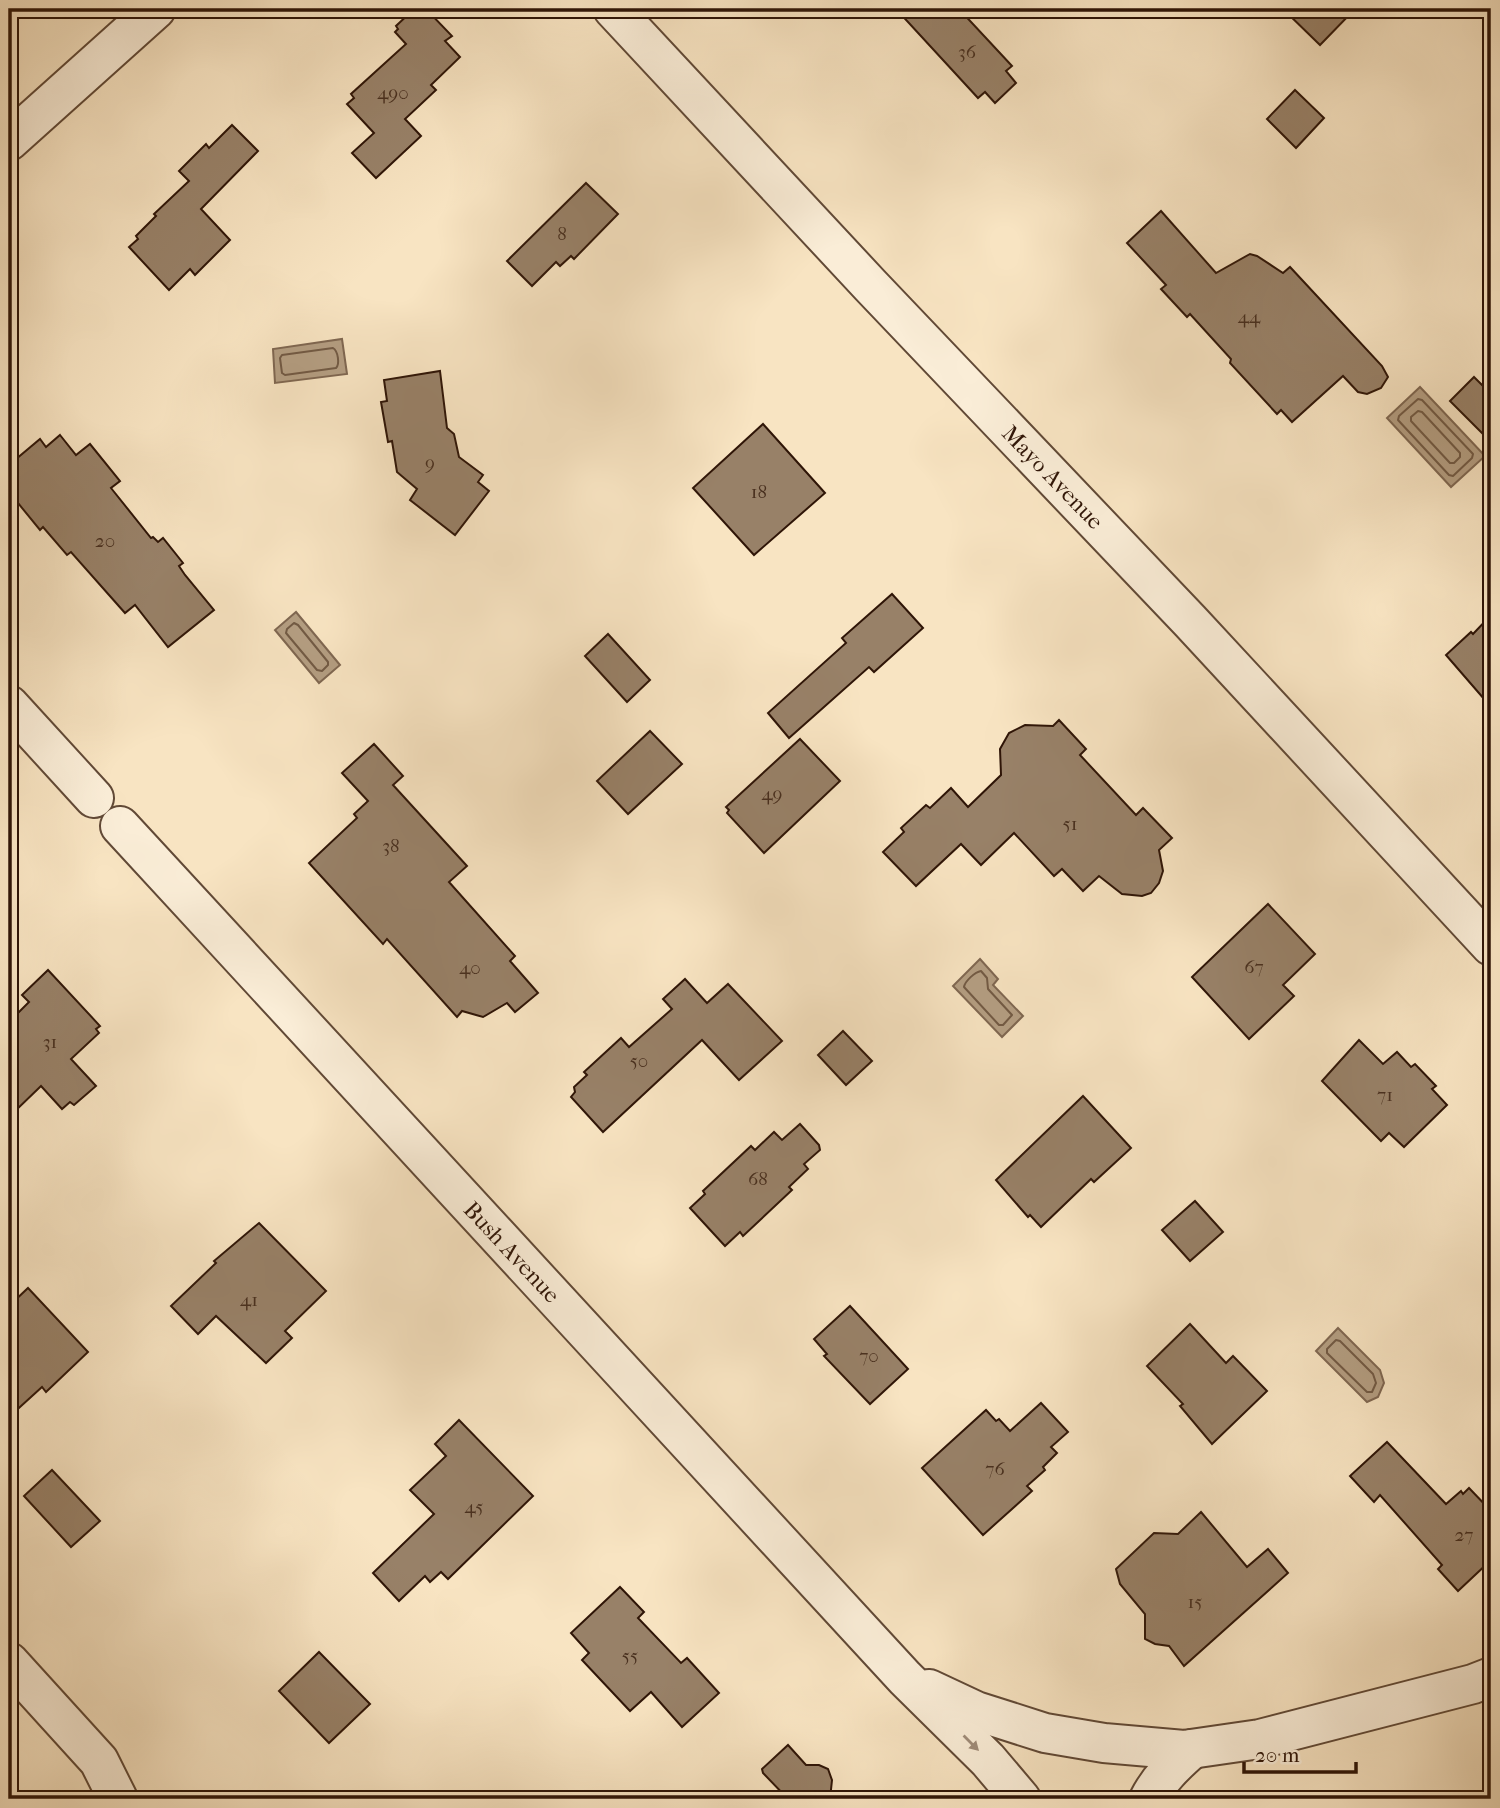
<svg xmlns="http://www.w3.org/2000/svg" width="1500" height="1808" viewBox="0 0 1500 1808" font-family="'IM FELL French Canon',serif">
<rect width="100%" height="100%" fill="#f8e4c2"/>
<filter id="stains"><feTurbulence type="fractalNoise" baseFrequency=".00286" numOctaves="4"/><feColorMatrix values="0 0 0 0 .2 0 0 0 0 .09 0 0 0 0 .02 0 0 0 .5 -.17"/></filter>
<radialGradient id="worn" r=".72"><stop offset=".6" stop-color="#630" stop-opacity="0"/><stop offset="1" stop-color="#630" stop-opacity=".3"/></radialGradient>
<g fill="#b49e82" stroke="#7f6751" stroke-width="2">
<polygon points="342,339 347,374 275,383 273,349"/>
<polygon points="1420,387 1485,456 1451,487 1387,418"/>
<polygon points="296,612 340,665 319,683 275,630"/>
<polygon points="980,959 998,979 993,985 1023,1016 1002,1037 953,986"/>
<polygon points="1338,1328 1380,1370 1384,1383 1378,1397 1367,1402 1316,1351"/>
</g>
<g fill="none" stroke-linecap="round" stroke-linejoin="round">
<g stroke="#725a44" stroke-width="2">
<path d="M333 348C338 351 340 364 336 368L285 375 282 373 280 358 282 355Z"/>
<polygon points="1418,399 1422,400 1473,454 1472,458 1453,476 1449,475 1398,420 1399,416"/>
<polygon points="1418,411 1422,412 1460,453 1460,457 1454,463 1450,463 1411,421 1411,417"/>
<polygon points="294,623 298,625 328,662 328,665 322,671 317,670 286,633 287,629"/>
<path d="M981 971 987 978 988 989 1012 1015 1003 1025H999L964 987C965 981 975 972 981 971Z"/>
<polygon points="1336,1340 1340,1341 1373,1374 1376,1383 1372,1392 1367,1392 1327,1353 1327,1349"/>
</g>
</g>
<g fill="#988168" stroke="#2f1507" stroke-width="2">
<polygon points="414,9 426,9 452,36 445,41 460,57 431,85 436,90 405,119 421,136 376,178 352,153 374,133 347,104 354,98 351,94 406,44 395,32 398,29 396,26"/>
<polygon points="896,9 959,9 1012,66 1006,71 1016,83 995,103 985,92 978,98"/>
<polygon points="1283,9 1355,9 1320,45"/>
<polygon points="1295,90 1324,118 1296,148 1267,119"/>
<polygon points="232,125 258,151 201,209 230,240 195,275 190,269 169,290 129,247 138,239 136,236 156,216 154,214 189,181 179,171 206,144 209,148"/>
<polygon points="586,183 618,214 574,259 571,256 560,266 556,262 532,286 507,261"/>
<polygon points="1161,211 1216,273 1250,254 1257,256 1283,273 1290,267 1382,366 1388,377 1381,388 1367,394 1358,392 1343,376 1292,422 1281,410 1277,414 1230,363 1231,359 1190,314 1187,317 1161,289 1166,285 1127,243"/>
<polygon points="440,371 447,428 454,434 459,457 483,475 478,482 489,491 455,535 410,500 417,489 397,472 392,441 388,442 381,402 387,401 384,380"/>
<polygon points="1474,377 1491,394 1491,442 1450,401"/>
<polygon points="763,424 825,493 754,555 693,488"/>
<polygon points="60,435 76,455 90,444 120,481 111,488 151,538 153,537 158,542 163,538 183,563 179,566 185,575 214,610 168,647 135,605 125,613 71,552 67,555 43,527 40,530 9,492 9,465 40,439 46,447"/>
<polygon points="892,594 923,628 874,672 869,667 789,738 768,713 846,643 842,638"/>
<polygon points="1491,615 1491,707 1446,655 1471,632 1473,634"/>
<polygon points="608,634 650,680 627,702 585,656"/>
<polygon points="1059,720 1086,749 1080,755 1136,815 1143,808 1172,838 1159,850 1163,871 1159,883 1151,893 1142,896 1122,894 1099,876 1083,891 1062,869 1054,876 1014,833 981,865 961,844 916,886 883,852 904,832 901,828 926,805 930,808 951,788 968,807 1001,775 1000,749 1009,733 1025,725 1053,726"/>
<polygon points="650,731 682,764 628,814 597,781"/>
<polygon points="800,739 840,781 764,853 727,813 729,810 726,807"/>
<polygon points="374,744 403,776 393,785 467,866 449,882 515,956 510,961 538,993 515,1012 507,1003 483,1017 462,1011 457,1017 387,939 383,944 309,863 357,818 354,814 368,801 342,773"/>
<polygon points="1268,904 1315,954 1283,985 1294,996 1249,1039 1192,977"/>
<polygon points="48,970 100,1026 96,1029 99,1033 71,1059 96,1086 74,1105 70,1102 62,1109 41,1086 9,1117 9,1022 29,1002 22,995"/>
<polygon points="685,979 707,1003 728,984 782,1041 739,1080 702,1040 603,1132 571,1097 575,1092 574,1087 587,1075 584,1072 621,1038 629,1047 672,1009 663,999"/>
<polygon points="843,1031 872,1061 846,1085 818,1055"/>
<polygon points="1359,1040 1383,1064 1397,1052 1411,1067 1415,1064 1436,1086 1432,1089 1447,1105 1404,1147 1389,1133 1381,1141 1322,1081"/>
<polygon points="1083,1096 1131,1148 1094,1182 1091,1179 1041,1227 1030,1215 1028,1217 996,1180"/>
<polygon points="800,1124 819,1145 820,1150 804,1164 808,1169 789,1187 792,1190 743,1236 740,1232 725,1246 690,1208 705,1194 703,1191 751,1146 755,1150 774,1132 782,1140"/>
<polygon points="1195,1201 1223,1232 1190,1261 1162,1230"/>
<polygon points="259,1223 326,1291 285,1331 292,1338 266,1363 216,1316 198,1334 171,1306 216,1263 214,1261"/>
<polygon points="28,1288 88,1352 46,1392 42,1387 9,1417 9,1306"/>
<polygon points="850,1306 908,1369 870,1404 824,1356 827,1354 814,1339"/>
<polygon points="1190,1324 1226,1363 1233,1356 1267,1391 1212,1444 1180,1406 1183,1404 1147,1366"/>
<polygon points="1041,1403 1068,1432 1051,1447 1057,1453 1043,1467 1045,1470 1027,1486 1032,1491 983,1535 922,1468 986,1410 996,1421 999,1419 1010,1431"/>
<polygon points="459,1420 533,1496 448,1579 441,1572 430,1582 425,1576 399,1601 373,1573 434,1514 410,1490 446,1456 435,1444"/>
<polygon points="1387,1442 1446,1504 1461,1491 1463,1494 1469,1488 1491,1511 1491,1560 1458,1591 1438,1569 1442,1565 1380,1495 1374,1502 1350,1476"/>
<polygon points="52,1470 100,1521 71,1547 24,1496"/>
<polygon points="1201,1512 1247,1567 1268,1549 1288,1573 1184,1666 1169,1646 1155,1644 1145,1639 1145,1614 1120,1584 1116,1569 1154,1533 1178,1534"/>
<polygon points="620,1587 644,1612 638,1618 681,1663 687,1658 719,1693 682,1727 651,1692 630,1711 582,1660 589,1653 571,1633"/>
<polygon points="319,1652 370,1704 329,1743 279,1691"/>
<polygon points="788,1745 806,1765 819,1765 828,1769 832,1780 830,1799 788,1799 763,1773 762,1769"/>
</g>
<g fill="none" stroke-linecap="round" stroke-linejoin="round">
<defs>
<g id="minor">
<polyline points="613,9 870,285 1190,621 1491,946"/>
<polyline points="9,141 156,9"/>
<polyline points="9,705 94,798"/>
<polyline points="120,826 905,1678 988,1760 1021,1799"/>
<polyline points="9,1662 99,1761 118,1799"/>
<polyline points="929,1689 976,1711 1045,1733 1104,1743 1184,1750 1260,1739 1473,1684 1491,1677"/>
<path d="M1149 1799C1159 1779 1175 1764 1192 1749"/>
</g>
</defs>
<use href="#minor" stroke="#614936" stroke-width="42"/>
<use href="#minor" stroke="#faedd7" stroke-width="38"/>
</g>
<defs><path id="oneway-solid" d="M-6-.8H1V-3.2L6.5 0L1 3.2V.8H-6Z" transform="scale(1.75)"/></defs>
<use fill="#9f8c79" href="#oneway-solid" transform="translate(971 1743) rotate(45)"/>
<g text-anchor="middle" stroke-width="7" stroke-linejoin="round" paint-order="stroke">
<g font-size="19" fill="#49301f">
<text x="967" y="58">36</text>
<text x="393" y="99">490</text>
<text x="562" y="240">8</text>
<text x="1249" y="323">44</text>
<text x="430" y="469">9</text>
<text x="759" y="498">18</text>
<text x="105" y="547">20</text>
<text x="772" y="800">49</text>
<text x="1070" y="830">51</text>
<text x="391" y="852">38</text>
<text x="1254" y="973">67</text>
<text x="470" y="974">40</text>
<text x="50" y="1048">31</text>
<text x="639" y="1067">50</text>
<text x="1385" y="1101">71</text>
<text x="758" y="1185">68</text>
<text x="249" y="1306">41</text>
<text x="869" y="1362">70</text>
<text x="995" y="1475">76</text>
<text x="474" y="1513">45</text>
<text x="1464" y="1541">27</text>
<text x="1195" y="1608">15</text>
<text x="630" y="1662">55</text>
</g>
<g font-size="23" fill="#2f1507" stroke="#faedd7">
<text transform="translate(1053 477) rotate(46)" y="8">Mayo Avenue</text>
<text transform="translate(512 1252) rotate(47)" y="8">Bush Avenue</text>
</g>
</g>
<rect width="1500" height="1808" fill="none" stroke="#f8e4c2" stroke-width="35"/>
<rect x="10" y="10" width="1479" height="1787" fill="none" stroke="#2f1507" stroke-width="3.5"/>
<rect x="18" y="18" width="1465" height="1773" fill="none" stroke="#2f1507" stroke-width="2"/>
<path d="M1244 1762v10h112v-10" fill="none" stroke="#2f1507" stroke-width="3.5"/>
<text x="1255" y="1762" font-size="21" fill="#2f1507" stroke="#faedd7" stroke-width="5" paint-order="stroke">20 m</text>
<rect width="100%" height="100%" filter="url(#stains)"/>
<rect width="100%" height="100%" fill="url(#worn)"/>
</svg>
